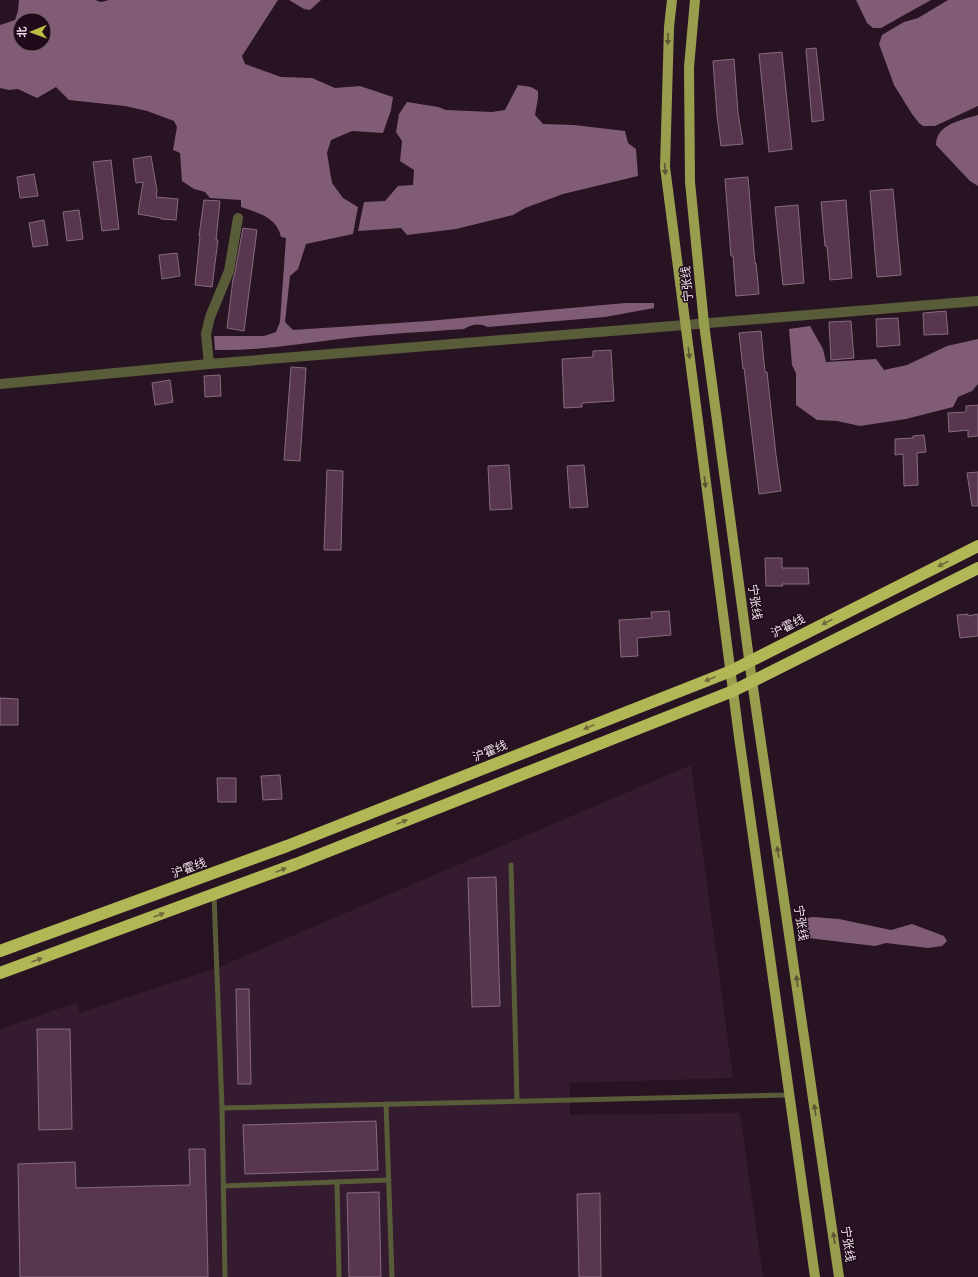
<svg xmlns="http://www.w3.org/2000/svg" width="978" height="1277" viewBox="0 0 978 1277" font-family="'Roboto Serif','Noto Sans SC',serif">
<rect width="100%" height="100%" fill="#281323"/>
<polygon fill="#351b2f" points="691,765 733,1078 570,1083 570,1115 740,1113 763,1277 0,1277 0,1029 78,1002 79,1013 217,968"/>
<g fill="#805c76" fill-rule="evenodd">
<path d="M19 0H95L101 2 109 0H278L242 56 245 64 281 77 312 78 335 88 360 86 393 97 391 110 383 133 352 131 331 140 327 153 332 183 343 198 358 207 353 234 306 244 298 269 290 276 285 322 293 330 428 321 625 303H654V308L605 317 488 327C479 323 472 324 464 329 422 332 380 334 339 339 298 344 257 351 215 350L214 336H264L276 332 280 322 286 238 281 237C277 217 258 213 241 207V200L210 198 205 192 194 189 182 181 180 153 173 150 177 127 174 121 147 111 125 106 69 100 56 87 37 98 18 89 9 90 0 88V25L15 20 18 11ZM20 20H44V44H20Z"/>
<polygon points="289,0 321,0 310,10 304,9"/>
<polygon points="856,0 931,0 881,28 873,28 867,23"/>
<polygon points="948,0 978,0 978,106 935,126 923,126 919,123 912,114 894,85 879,44 882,35 904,22 918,18"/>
<polygon points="518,85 531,87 538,91 538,98 535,115 543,124 574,125 625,131 628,143 636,149 638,176 563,194 525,208 513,215 456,229 407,235 401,228 358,231 364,202 385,201 398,186 413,185 414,170 400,161 402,141 396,132 399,114 407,102 438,107 446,110 492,112 505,110"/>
<path d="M978 115V186L970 181 936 145C936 124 962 120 978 115Z"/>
<polygon points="810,326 823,349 826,362 876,359 884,370 907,365 947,346 978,339 978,384 972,391 958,397 953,407 906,419 860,426 837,421 817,420 796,405 796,373 792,365 789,329"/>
<polygon points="813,917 839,919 891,930 912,924 944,936 947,941 942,946 928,948 886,943 875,946 808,938 796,930 796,920"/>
</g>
<g fill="#58364f" stroke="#866b7e">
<polygon points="816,48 824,120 812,122 806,49"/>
<polygon points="782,52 792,149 769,152 759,54"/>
<polygon points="734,59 738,113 743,144 721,146 717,116 713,61"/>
<polygon points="151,156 157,191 156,197 178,199 176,220 161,219 161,218 138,214 143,182 136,183 133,159"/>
<polygon points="111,160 119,229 102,231 93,162"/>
<polygon points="34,174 38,196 20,198 17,177"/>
<polygon points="748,177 755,263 756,263 759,294 736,296 733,256 731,256 725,179"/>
<polygon points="893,189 901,275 877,277 870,191"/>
<polygon points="204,200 220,201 216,240 218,240 212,287 195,285 200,236 199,236"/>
<polygon points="846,200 852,278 830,280 827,246 825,246 821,202"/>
<polygon points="798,205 804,283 783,285 775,207"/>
<polygon points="79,210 83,239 67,241 63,212"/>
<polygon points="44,220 48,245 33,247 29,223"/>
<polygon points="243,228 257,230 244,331 227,328 233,279 235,272"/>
<polygon points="177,253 180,276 162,279 159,255"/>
<polygon points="946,311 948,334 924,335 923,313"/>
<polygon points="898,318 900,345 877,347 876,319"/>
<polygon points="851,321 854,358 831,360 829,322"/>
<polygon points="761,331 765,372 767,372 776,455 781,491 759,494 744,368 743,369 739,333"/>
<polygon points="611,350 614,401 582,403 582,407 564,408 562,359 593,357 593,351"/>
<polygon points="291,367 306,368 300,461 284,460"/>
<polygon points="220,375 221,396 205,397 204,376"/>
<polygon points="170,380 173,402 155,405 152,383"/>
<polygon points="978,405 978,436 968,437 968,430 949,432 948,413 966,412 966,406"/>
<polygon points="924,435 926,452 917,453 918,485 904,486 903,454 895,455 895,439 913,438 913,436"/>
<polygon points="509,465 512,509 490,510 488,466"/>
<polygon points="584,465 588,507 570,508 567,466"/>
<polygon points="327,470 343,471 341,550 324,550"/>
<polygon points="978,472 978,506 972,506 967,473"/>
<polygon points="765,558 782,558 782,568 808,568 809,584 782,584 783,586 766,586"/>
<polygon points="669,611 671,635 637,638 638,656 621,657 619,620 652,618 651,612"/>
<polygon points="968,614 968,616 978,614 978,636 960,638 957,615"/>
<polygon points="0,698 18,699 18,725 0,725"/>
<polygon points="280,775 282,799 263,800 261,776"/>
<polygon points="217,778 236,778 236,802 218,802"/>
<polygon points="496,877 500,1006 472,1007 468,878"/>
<polygon points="236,989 249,989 251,1084 238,1084"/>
<polygon points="37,1029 70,1029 72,1129 39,1130"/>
<polygon points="376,1121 378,1170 245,1174 243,1125"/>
<polygon points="189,1149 205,1149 208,1277 20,1277 18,1164 75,1162 76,1188 190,1185"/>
<polygon points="379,1192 381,1277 349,1277 347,1193"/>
<polygon points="600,1193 601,1277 579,1277 577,1194"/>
</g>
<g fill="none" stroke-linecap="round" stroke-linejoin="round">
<g stroke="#595c38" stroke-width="5">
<polyline points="511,865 517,1101"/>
<polyline points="214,895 222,1108 225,1277"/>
<polyline points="386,1104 392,1277"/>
<polyline points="222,1108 789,1095"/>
<polyline points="337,1183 339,1277"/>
<polyline points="223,1186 389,1180"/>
</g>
<g stroke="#595c38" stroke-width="10">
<polyline points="209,364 206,334 210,317 229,271 238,218"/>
<polyline points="0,384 209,364 978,301"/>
</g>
<g stroke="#999d4e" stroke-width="10">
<polyline points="672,0 669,27 665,167 739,737 815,1277"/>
<polyline points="695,0 689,67 690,182 704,324 752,681 839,1277"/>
</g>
<g stroke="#b2b756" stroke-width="12">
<polyline points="0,951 287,846 731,671 978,546"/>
<polyline points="0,973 296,864 733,691 978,568"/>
</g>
</g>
<defs><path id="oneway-solid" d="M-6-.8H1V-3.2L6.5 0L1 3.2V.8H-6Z"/></defs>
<g fill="#5c5434">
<use href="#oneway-solid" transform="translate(668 39) rotate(92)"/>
<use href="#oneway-solid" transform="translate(665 169) rotate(86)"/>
<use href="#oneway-solid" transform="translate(689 353) rotate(83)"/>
<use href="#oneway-solid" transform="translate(705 482) rotate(83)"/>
<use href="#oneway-solid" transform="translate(778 852) rotate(-99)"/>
<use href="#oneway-solid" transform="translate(797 981) rotate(-98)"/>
<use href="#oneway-solid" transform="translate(815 1110) rotate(-98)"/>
<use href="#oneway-solid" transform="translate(834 1238) rotate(-98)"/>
</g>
<g fill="#6f693b">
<use href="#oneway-solid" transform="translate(943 564) rotate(153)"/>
<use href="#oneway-solid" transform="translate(827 622) rotate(153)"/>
<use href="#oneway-solid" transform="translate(710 679) rotate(158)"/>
<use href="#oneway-solid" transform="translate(589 727) rotate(158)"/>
<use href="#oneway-solid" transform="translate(402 822) rotate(-22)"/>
<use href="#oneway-solid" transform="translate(281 870) rotate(-21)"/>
<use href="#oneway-solid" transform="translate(159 915) rotate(-20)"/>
<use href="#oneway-solid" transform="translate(37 960) rotate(-20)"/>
</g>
<g text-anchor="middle" stroke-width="3" stroke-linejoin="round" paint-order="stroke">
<g font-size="12" fill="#f1e2ec" stroke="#1e0a19">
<text transform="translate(687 284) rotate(-95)" y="4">宁张线</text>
<text transform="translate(755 602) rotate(82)" y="4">宁张线</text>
<text transform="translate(788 626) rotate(-27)" y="4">沪霍线</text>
<text transform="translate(490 751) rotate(-22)" y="4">沪霍线</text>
<text transform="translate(189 868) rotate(-20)" y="4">沪霍线</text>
<text transform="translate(801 923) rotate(82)" y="4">宁张线</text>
<text transform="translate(848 1244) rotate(82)" y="4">宁张线</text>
</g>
</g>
<g transform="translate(32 32) rotate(269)"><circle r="19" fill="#1e0a19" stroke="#72606d"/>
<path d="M0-3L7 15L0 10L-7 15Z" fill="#bbc045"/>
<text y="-6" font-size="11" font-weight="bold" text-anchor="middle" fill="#f1e2ec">北</text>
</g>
</svg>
